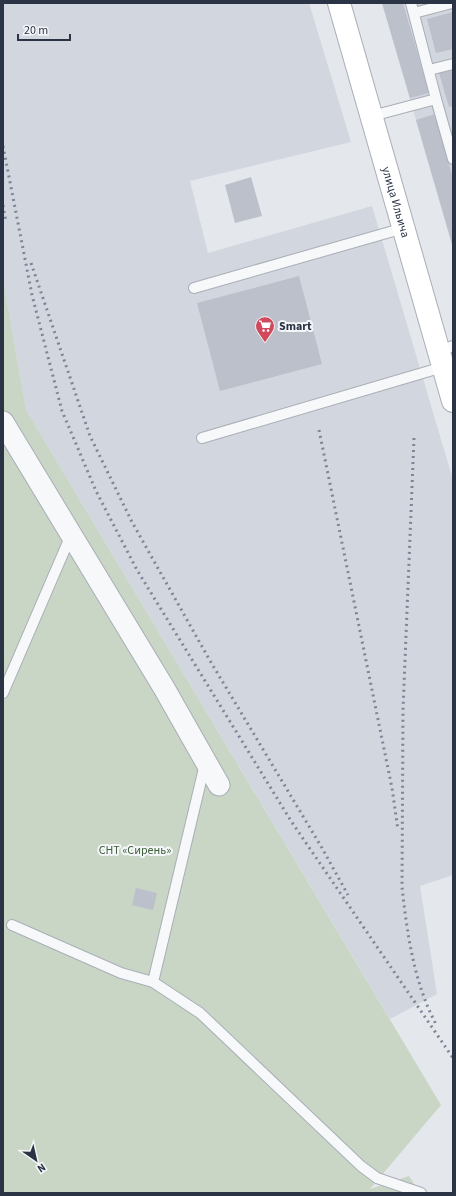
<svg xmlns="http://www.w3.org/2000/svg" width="456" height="1196" viewBox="0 0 456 1196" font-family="'Source Sans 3',sans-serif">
<rect width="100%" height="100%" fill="#e4e7ec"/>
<g fill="#d2d6de">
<polygon points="3,3 309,3 351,142 190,181 208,253 372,206 453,480 453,875 420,886 437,994 390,1019 26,410 3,279"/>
<polygon points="382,3 453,3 453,249 416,120"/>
</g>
<polygon fill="#c9d6c5" points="3,279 26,410 441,1105 370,1189 409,1176 420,1193 3,1193"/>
<g fill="#bbc0ca">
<polygon points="382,3 403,3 429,93 410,98"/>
<polygon points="453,12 453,49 436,53 427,19"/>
<polygon points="453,70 453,106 449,107 439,73"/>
<polygon points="435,114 453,179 453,247 416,120"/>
<polygon points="251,177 262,216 235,223 225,185"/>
<polygon points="299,276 322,364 220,391 197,303"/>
<polygon points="136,888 157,893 153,910 132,905"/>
</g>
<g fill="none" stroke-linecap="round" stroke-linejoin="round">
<defs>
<g id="lane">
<polyline points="414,13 452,3"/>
<polyline points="429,70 453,64"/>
<polyline points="436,99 453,159"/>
<polyline points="372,116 436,99 411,3"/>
<polyline points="194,288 404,228"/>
<polyline points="439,351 453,346"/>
<polyline points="202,438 443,367"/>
<polyline points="3,693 71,535"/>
<polyline points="12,925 121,973 153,982 200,1013 361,1166 377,1178 421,1193"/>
<polyline points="153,982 205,764"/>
</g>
<polyline id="street" points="3,422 164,688 219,785"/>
<g id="secondary">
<path id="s1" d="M339 3 453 401"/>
</g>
</defs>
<use href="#lane" stroke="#a9aeb7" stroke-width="12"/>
<use href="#street" stroke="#a9aeb7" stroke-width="23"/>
<use href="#secondary" stroke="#a9aeb7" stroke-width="24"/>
<use href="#lane" stroke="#f7f8fa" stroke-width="10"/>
<use href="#street" stroke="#f7f8fa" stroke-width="21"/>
<use href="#secondary" stroke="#fff" stroke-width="22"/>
<g stroke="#7d8696" stroke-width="3" stroke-dasharray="2 4" stroke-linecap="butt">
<polyline points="3,146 32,295 62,411 96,491 137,570 291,821 453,1058"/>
<polyline points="3,205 6,222"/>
<polyline points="31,263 90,436 132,522 209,659 322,848 348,895"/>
<polyline points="319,430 392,788 398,830"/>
<path d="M414 438 403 710 402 887C407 933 414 984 437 1026"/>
</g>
</g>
<defs>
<symbol id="supermarket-pin" viewBox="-11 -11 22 30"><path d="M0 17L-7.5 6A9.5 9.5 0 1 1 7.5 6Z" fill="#d1495b" stroke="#f4f6f9"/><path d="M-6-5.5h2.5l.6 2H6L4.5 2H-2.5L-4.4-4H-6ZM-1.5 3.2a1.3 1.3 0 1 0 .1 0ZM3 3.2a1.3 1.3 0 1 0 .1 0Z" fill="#fff"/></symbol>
</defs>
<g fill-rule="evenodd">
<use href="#supermarket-pin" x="254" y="315" width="22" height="30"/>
</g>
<g text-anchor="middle" stroke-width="4" stroke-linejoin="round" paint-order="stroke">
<g font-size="12" fill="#2b3445" stroke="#f4f6f9">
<text dy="4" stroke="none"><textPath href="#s1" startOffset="207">улица Ильича</textPath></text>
</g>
<g font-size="12" font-weight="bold" fill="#2b3445" stroke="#f4f6f9" text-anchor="start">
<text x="279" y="330">Smart</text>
</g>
<g font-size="12" fill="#3f6138" stroke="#f4f6f9">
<text x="135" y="854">СНТ «Сирень»</text>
</g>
</g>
<rect width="456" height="1196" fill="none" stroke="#2b3445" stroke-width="8"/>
<g transform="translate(36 1160) rotate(146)" stroke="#f4f6f9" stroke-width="3" paint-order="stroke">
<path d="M0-3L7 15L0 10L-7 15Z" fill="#2b3445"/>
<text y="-6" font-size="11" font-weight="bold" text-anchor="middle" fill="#2b3445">N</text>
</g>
<path d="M18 34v6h52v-6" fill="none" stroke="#2b3445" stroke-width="2"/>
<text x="24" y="34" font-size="12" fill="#2b3445" stroke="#f4f6f9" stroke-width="3" paint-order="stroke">20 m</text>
</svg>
